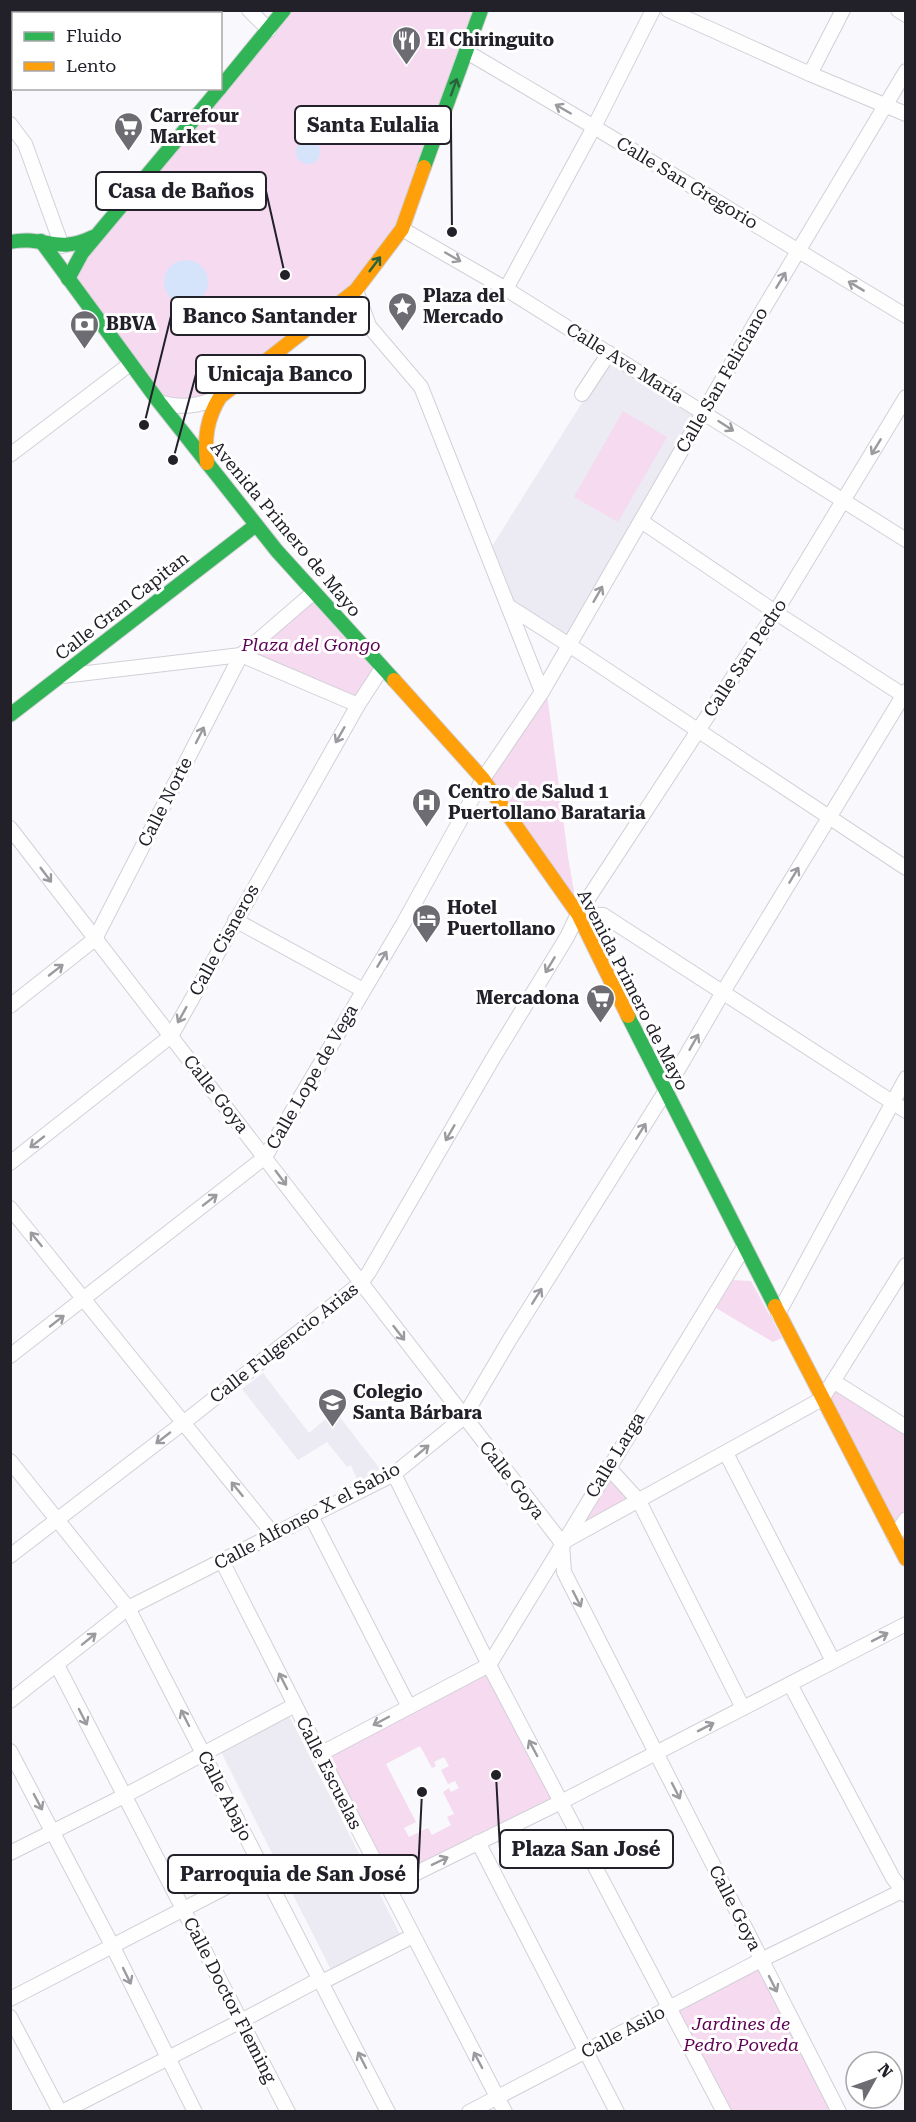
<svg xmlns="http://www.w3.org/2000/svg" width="916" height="2122" viewBox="0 0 916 2122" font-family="'Roboto Serif',serif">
<rect width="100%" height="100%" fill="#f9f8fc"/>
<g fill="#eceaf3">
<polygon points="610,358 697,413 568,638 511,601 491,548"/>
<polygon points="263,1373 309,1433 335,1411 380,1469 358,1482 351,1465 347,1467 327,1442 298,1460 242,1389"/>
<polygon points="287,1712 401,1936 332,1972 219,1748"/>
</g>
<g fill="#f5daf0" fill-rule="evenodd">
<polygon points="284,11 481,11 414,194 356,290 220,397 172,406 69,278"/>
<polygon points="623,411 667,437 618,522 574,497"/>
<polygon points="314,592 382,668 358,705 241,655"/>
<polygon points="546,686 568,857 578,914 483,779"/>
<polygon points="733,1280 751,1281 782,1338 773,1342 716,1308"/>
<polygon points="833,1381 905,1427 905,1519 894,1537 822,1399"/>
<polygon points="608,1467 639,1501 562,1543"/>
<path d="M489 1665 561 1802 388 1887 320 1754ZM420 1746 432 1768 436 1766 434 1762 444 1757 449 1766 441 1770 448 1784 455 1781 459 1788 451 1792 449 1788 443 1792 454 1814 447 1817 451 1825 432 1835 428 1828 409 1837 404 1828 416 1822 386 1764Z"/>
<polygon points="762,1962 839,2111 724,2111 669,2008"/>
</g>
<g fill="#d5e4fb">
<circle cx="308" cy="152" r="12"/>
<circle cx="186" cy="282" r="22"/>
</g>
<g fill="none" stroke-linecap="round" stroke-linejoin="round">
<defs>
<g id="street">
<polyline points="249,10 269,30"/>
<polyline points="668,10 810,74 906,114"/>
<polyline points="898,10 906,15"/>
<polyline points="467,52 594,127 906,316"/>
<polyline points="810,74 843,10"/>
<polyline points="10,124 25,144 62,246"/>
<polyline points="402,229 506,289 906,540"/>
<polyline points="506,289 594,127 653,10"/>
<polyline points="356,290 369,326 421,387 542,692"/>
<polyline points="582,394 609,353"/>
<path d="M159 402C182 409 198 406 220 397"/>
<polyline points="10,455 130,364"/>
<polyline points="641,521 784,618 906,697"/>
<polyline points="508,606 569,645 906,868"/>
<polyline points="62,676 241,655 358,705"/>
<polyline points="10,828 562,1543 564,1572 839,2112"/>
<polyline points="578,914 603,915 906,1111"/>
<polyline points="235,920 363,990"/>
<polyline points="10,1006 95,939 241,655 314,592"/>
<polyline points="10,1163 171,1036 358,705 382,668"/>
<polyline points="10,1208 274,1535"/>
<polyline points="778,1314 906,1078"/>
<polyline points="10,1356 265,1157 403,924 483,779 542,692 755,323 906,71"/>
<polyline points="833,1381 906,1427"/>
<polyline points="726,1453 833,1661"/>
<polyline points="10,1461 128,1608 388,2112"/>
<polyline points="608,1467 639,1501 743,1708"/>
<polyline points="394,1474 489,1665"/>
<polyline points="311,1516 409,1707"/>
<polyline points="894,1537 906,1519"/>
<polyline points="563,1542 822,1399 906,1265"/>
<polyline points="10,1556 183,1423 361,1283 369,1272 492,1060 567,937 578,914 775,613 906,397"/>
<polyline points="222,1561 355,1823 505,2112"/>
<polyline points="57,1665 288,2112"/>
<polyline points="489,1665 744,1247"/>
<polyline points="790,1684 893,1878 906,1895"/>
<polyline points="10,1701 128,1608 394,1474 464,1417 510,1339 665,1092 723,992 906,691"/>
<polyline points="10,1751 113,1947 195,2112"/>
<polyline points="320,1754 489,1665 561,1802 388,1887"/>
<polyline points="478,1842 617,2112"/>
<polyline points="10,1853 124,1796 295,1705"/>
<polyline points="322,1982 413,1936"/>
<polyline points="10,1999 263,1868"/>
<polyline points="10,2017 60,2112"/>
<polyline points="62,2112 241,2021 320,1979"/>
<polyline points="469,2112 761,1960 906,1889"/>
<polyline points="724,2112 561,1802 906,1624"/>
</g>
<g id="fast">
<polyline points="220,88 284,10"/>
<polyline points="424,167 481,10"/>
<polyline points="41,241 159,402 277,551 394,680"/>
<path d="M10 242C44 235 56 255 93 237"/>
<polyline points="68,279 82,253 220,88"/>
<polyline points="10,715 256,525"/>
<polyline points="628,1016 775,1306"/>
</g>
<g id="slow">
<path d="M207 463C204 438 207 418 220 397L356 290 402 229 424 167"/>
<polyline points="394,680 483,779 578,914 628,1016"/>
<polyline points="775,1306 906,1559"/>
</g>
</defs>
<use href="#street" stroke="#d2d0d7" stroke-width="16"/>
<use href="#fast" stroke="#d2d0d7" stroke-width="16"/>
<use href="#slow" stroke="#d2d0d7" stroke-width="16"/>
<use href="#street" stroke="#fefeff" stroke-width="14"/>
<use href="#fast" stroke="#30b455" stroke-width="14"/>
<use href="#slow" stroke="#ff9f0a" stroke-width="14"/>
</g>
<defs><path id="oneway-shaft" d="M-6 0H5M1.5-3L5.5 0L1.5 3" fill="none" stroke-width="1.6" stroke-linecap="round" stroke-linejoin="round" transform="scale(1.5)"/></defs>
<g stroke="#28633d">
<use href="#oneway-shaft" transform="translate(454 87) rotate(-70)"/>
<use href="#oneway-shaft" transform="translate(375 264) rotate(-53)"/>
</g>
<g stroke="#9b9a9f">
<use href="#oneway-shaft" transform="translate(563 109) rotate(-150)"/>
<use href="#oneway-shaft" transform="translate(453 257) rotate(30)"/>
<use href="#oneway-shaft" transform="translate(781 280) rotate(-59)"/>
<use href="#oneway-shaft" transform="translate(856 286) rotate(-149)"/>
<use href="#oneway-shaft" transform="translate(726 426) rotate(33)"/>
<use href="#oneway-shaft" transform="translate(876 447) rotate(121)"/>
<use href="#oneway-shaft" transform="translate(598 594) rotate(-60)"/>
<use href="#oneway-shaft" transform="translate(200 735) rotate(-63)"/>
<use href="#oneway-shaft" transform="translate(340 735) rotate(120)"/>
<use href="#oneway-shaft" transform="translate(46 875) rotate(53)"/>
<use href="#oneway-shaft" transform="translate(794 875) rotate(-59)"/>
<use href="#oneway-shaft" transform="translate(382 959) rotate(-59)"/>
<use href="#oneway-shaft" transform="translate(550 965) rotate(121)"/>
<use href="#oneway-shaft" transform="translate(56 970) rotate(-38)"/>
<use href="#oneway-shaft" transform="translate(182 1015) rotate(119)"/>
<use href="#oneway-shaft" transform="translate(694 1042) rotate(-60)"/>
<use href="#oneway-shaft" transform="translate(641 1131) rotate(-58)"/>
<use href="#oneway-shaft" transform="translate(450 1133) rotate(120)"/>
<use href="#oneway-shaft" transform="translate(37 1142) rotate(142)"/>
<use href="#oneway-shaft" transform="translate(281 1178) rotate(53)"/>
<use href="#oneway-shaft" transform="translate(210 1200) rotate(-38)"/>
<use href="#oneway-shaft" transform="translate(36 1239) rotate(-129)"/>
<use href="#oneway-shaft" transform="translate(537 1296) rotate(-58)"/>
<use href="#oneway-shaft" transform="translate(57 1321) rotate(-38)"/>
<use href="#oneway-shaft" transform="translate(399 1333) rotate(52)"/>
<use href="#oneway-shaft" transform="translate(163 1438) rotate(142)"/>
<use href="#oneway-shaft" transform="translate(422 1451) rotate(-40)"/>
<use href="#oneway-shaft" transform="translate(237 1489) rotate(-129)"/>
<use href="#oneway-shaft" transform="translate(577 1599) rotate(63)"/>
<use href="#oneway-shaft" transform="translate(880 1637) rotate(-27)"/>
<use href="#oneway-shaft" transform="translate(89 1639) rotate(-39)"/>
<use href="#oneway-shaft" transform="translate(283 1681) rotate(-117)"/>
<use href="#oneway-shaft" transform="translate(83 1717) rotate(63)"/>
<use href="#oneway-shaft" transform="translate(185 1718) rotate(-117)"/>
<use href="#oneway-shaft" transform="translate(381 1721) rotate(152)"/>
<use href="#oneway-shaft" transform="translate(706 1727) rotate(-27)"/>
<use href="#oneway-shaft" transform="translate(533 1748) rotate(-118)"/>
<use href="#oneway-shaft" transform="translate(676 1791) rotate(63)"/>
<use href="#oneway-shaft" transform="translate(38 1802) rotate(62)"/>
<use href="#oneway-shaft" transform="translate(440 1861) rotate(-26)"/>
<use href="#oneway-shaft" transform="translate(127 1976) rotate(64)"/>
<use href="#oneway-shaft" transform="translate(773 1984) rotate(63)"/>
<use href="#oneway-shaft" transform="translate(362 2060) rotate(-117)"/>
<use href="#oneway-shaft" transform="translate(478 2060) rotate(-118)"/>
</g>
<defs>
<symbol id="restaurant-pin" viewBox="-11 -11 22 30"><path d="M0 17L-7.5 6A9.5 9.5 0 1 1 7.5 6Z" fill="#6d6c73" stroke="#fff"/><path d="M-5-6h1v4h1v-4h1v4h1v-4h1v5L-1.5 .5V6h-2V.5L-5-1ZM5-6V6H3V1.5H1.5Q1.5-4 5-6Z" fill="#fff"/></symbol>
<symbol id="supermarket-pin" viewBox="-11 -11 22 30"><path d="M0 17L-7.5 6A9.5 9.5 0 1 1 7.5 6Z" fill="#6d6c73" stroke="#fff"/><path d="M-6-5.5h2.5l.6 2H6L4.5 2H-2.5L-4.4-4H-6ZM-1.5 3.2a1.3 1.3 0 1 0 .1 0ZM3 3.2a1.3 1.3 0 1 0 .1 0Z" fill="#fff"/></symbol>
<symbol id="sight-pin" viewBox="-11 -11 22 30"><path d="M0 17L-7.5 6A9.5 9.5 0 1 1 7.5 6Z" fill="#6d6c73" stroke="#fff"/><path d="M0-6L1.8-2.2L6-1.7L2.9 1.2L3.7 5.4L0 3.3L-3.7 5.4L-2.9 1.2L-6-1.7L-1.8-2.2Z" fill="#fff"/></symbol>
<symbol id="bank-pin" viewBox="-11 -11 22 30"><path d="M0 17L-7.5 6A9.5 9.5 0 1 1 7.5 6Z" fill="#6d6c73" stroke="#fff"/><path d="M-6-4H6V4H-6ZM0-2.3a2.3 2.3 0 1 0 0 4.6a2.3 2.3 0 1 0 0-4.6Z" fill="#fff"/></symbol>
<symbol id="hospital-pin" viewBox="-11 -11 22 30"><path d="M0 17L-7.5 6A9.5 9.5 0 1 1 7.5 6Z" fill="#6d6c73" stroke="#fff"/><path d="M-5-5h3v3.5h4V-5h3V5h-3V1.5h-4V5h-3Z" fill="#fff"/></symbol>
<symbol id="hotel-pin" viewBox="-11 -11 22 30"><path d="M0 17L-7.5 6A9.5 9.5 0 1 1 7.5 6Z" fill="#6d6c73" stroke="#fff"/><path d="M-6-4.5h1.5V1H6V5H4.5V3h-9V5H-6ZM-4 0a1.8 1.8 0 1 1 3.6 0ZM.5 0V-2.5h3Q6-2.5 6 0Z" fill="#fff"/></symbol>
<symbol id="school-pin" viewBox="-11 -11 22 30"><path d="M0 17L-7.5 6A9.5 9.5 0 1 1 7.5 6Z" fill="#6d6c73" stroke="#fff"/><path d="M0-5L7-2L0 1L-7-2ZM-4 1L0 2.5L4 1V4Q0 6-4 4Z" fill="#fff"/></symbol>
</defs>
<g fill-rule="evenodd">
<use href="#restaurant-pin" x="390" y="24" width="33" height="45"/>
<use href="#supermarket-pin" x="112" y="110" width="33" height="45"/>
<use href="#sight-pin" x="386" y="290" width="33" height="45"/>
<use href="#bank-pin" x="68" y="308" width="33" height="45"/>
<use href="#hospital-pin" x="410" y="786" width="33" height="45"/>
<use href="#hotel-pin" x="410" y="902" width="33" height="45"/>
<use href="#supermarket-pin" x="584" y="982" width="33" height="45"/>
<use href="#school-pin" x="316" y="1386" width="33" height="45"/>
</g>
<g text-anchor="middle" stroke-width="6" stroke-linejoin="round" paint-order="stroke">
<g font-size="18" font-weight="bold" fill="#222029" stroke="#fff" text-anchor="start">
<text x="427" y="46">El Chiringuito</text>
<text x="150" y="122">Carrefour<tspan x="150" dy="21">Market</tspan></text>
<text x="423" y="302">Plaza del<tspan x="423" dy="21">Mercado</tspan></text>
<text x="106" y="330">BBVA</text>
<text x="448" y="798">Centro de Salud 1<tspan x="448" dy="21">Puertollano Barataria</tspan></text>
<text x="447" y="914">Hotel<tspan x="447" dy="21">Puertollano</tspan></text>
<text x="579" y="1004" text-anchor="end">Mercadona</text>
<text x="353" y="1398">Colegio<tspan x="353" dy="21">Santa Bárbara</tspan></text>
</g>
<g font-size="18" fill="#222029" stroke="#fff">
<text transform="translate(687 183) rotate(31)" y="6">Calle San Gregorio</text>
<text transform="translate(625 363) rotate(32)" y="6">Calle Ave María</text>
<text transform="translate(722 380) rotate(-60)" y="6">Calle San Feliciano</text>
<text transform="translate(286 529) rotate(50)" y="6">Avenida Primero de Mayo</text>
<text transform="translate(122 606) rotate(-38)" y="6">Calle Gran Capitan</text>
<text transform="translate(745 658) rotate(-57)" y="6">Calle San Pedro</text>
<text transform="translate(165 802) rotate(-63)" y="6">Calle Norte</text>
<text transform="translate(224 940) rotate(-61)" y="6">Calle Cisneros</text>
<text transform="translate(633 990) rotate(63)" y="6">Avenida Primero de Mayo</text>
<text transform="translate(312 1077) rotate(-60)" y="6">Calle Lope de Vega</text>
<text transform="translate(216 1094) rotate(52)" y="6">Calle Goya</text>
<text transform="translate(284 1343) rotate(-38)" y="6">Calle Fulgencio Arias</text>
<text transform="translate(615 1455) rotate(-59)" y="6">Calle Larga</text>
<text transform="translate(512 1480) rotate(52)" y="6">Calle Goya</text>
<text transform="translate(307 1516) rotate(-28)" y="6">Calle Alfonso X el Sabio</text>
<text transform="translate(329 1773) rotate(63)" y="6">Calle Escuelas</text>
<text transform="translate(225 1796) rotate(63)" y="6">Calle Abajo</text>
<text transform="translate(735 1908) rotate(63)" y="6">Calle Goya</text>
<text transform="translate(230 2000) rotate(63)" y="6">Calle Doctor Fleming</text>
<text transform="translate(623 2032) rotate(-28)" y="6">Calle Asilo</text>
</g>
<g font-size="18" font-style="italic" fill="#5e0054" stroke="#fff">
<text x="311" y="651">Plaza del Gongo</text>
<text x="741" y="2030">Jardines de<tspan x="741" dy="21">Pedro Poveda</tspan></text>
</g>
</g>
<path fill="none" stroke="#222029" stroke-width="2" d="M452 232L451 125M285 275L266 191M144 425L171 316M173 460L196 374M496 1775L500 1849M422 1792L418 1874"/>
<g fill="#222029" stroke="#fff" stroke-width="2">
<circle cx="452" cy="232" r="6"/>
<circle cx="285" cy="275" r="6"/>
<circle cx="144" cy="425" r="6"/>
<circle cx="173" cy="460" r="6"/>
<circle cx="496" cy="1775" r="6"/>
<circle cx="422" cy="1792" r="6"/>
</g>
<g fill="#fff" stroke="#222029" stroke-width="2">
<rect x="295" y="106" width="156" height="38" rx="6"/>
<rect x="96" y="172" width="170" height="38" rx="6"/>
<rect x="171" y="297" width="198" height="38" rx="6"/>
<rect x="196" y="355" width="169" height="38" rx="6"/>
<rect x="500" y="1830" width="173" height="38" rx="6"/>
<rect x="168" y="1855" width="250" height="38" rx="6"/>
</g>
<g font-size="20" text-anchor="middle" font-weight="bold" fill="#222029">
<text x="373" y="132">Santa Eulalia</text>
<text x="181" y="198">Casa de Baños</text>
<text x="270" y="323">Banco Santander</text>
<text x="280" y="381">Unicaja Banco</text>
<text x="586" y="1856">Plaza San José</text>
<text x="293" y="1881">Parroquia de San José</text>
</g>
<rect width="916" height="2122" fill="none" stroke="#222029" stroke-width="24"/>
<rect x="12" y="12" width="210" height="78" fill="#ffffff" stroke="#a7a6a9" stroke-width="1.5"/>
<rect x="24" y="32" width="30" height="9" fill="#30b455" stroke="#a7a6a9" stroke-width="1.5"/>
<text x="66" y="42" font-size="18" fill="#222029">Fluido</text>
<rect x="24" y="62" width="30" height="9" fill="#ff9f0a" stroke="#a7a6a9" stroke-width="1.5"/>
<text x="66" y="72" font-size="18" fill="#222029">Lento</text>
<g transform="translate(874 2080) rotate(50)"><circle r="28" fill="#ffffff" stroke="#a7a6a9" stroke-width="1.5"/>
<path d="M0-4.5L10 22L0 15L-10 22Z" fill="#6d6c73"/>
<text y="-9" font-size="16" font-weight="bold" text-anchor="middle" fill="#222029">N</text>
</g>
</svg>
